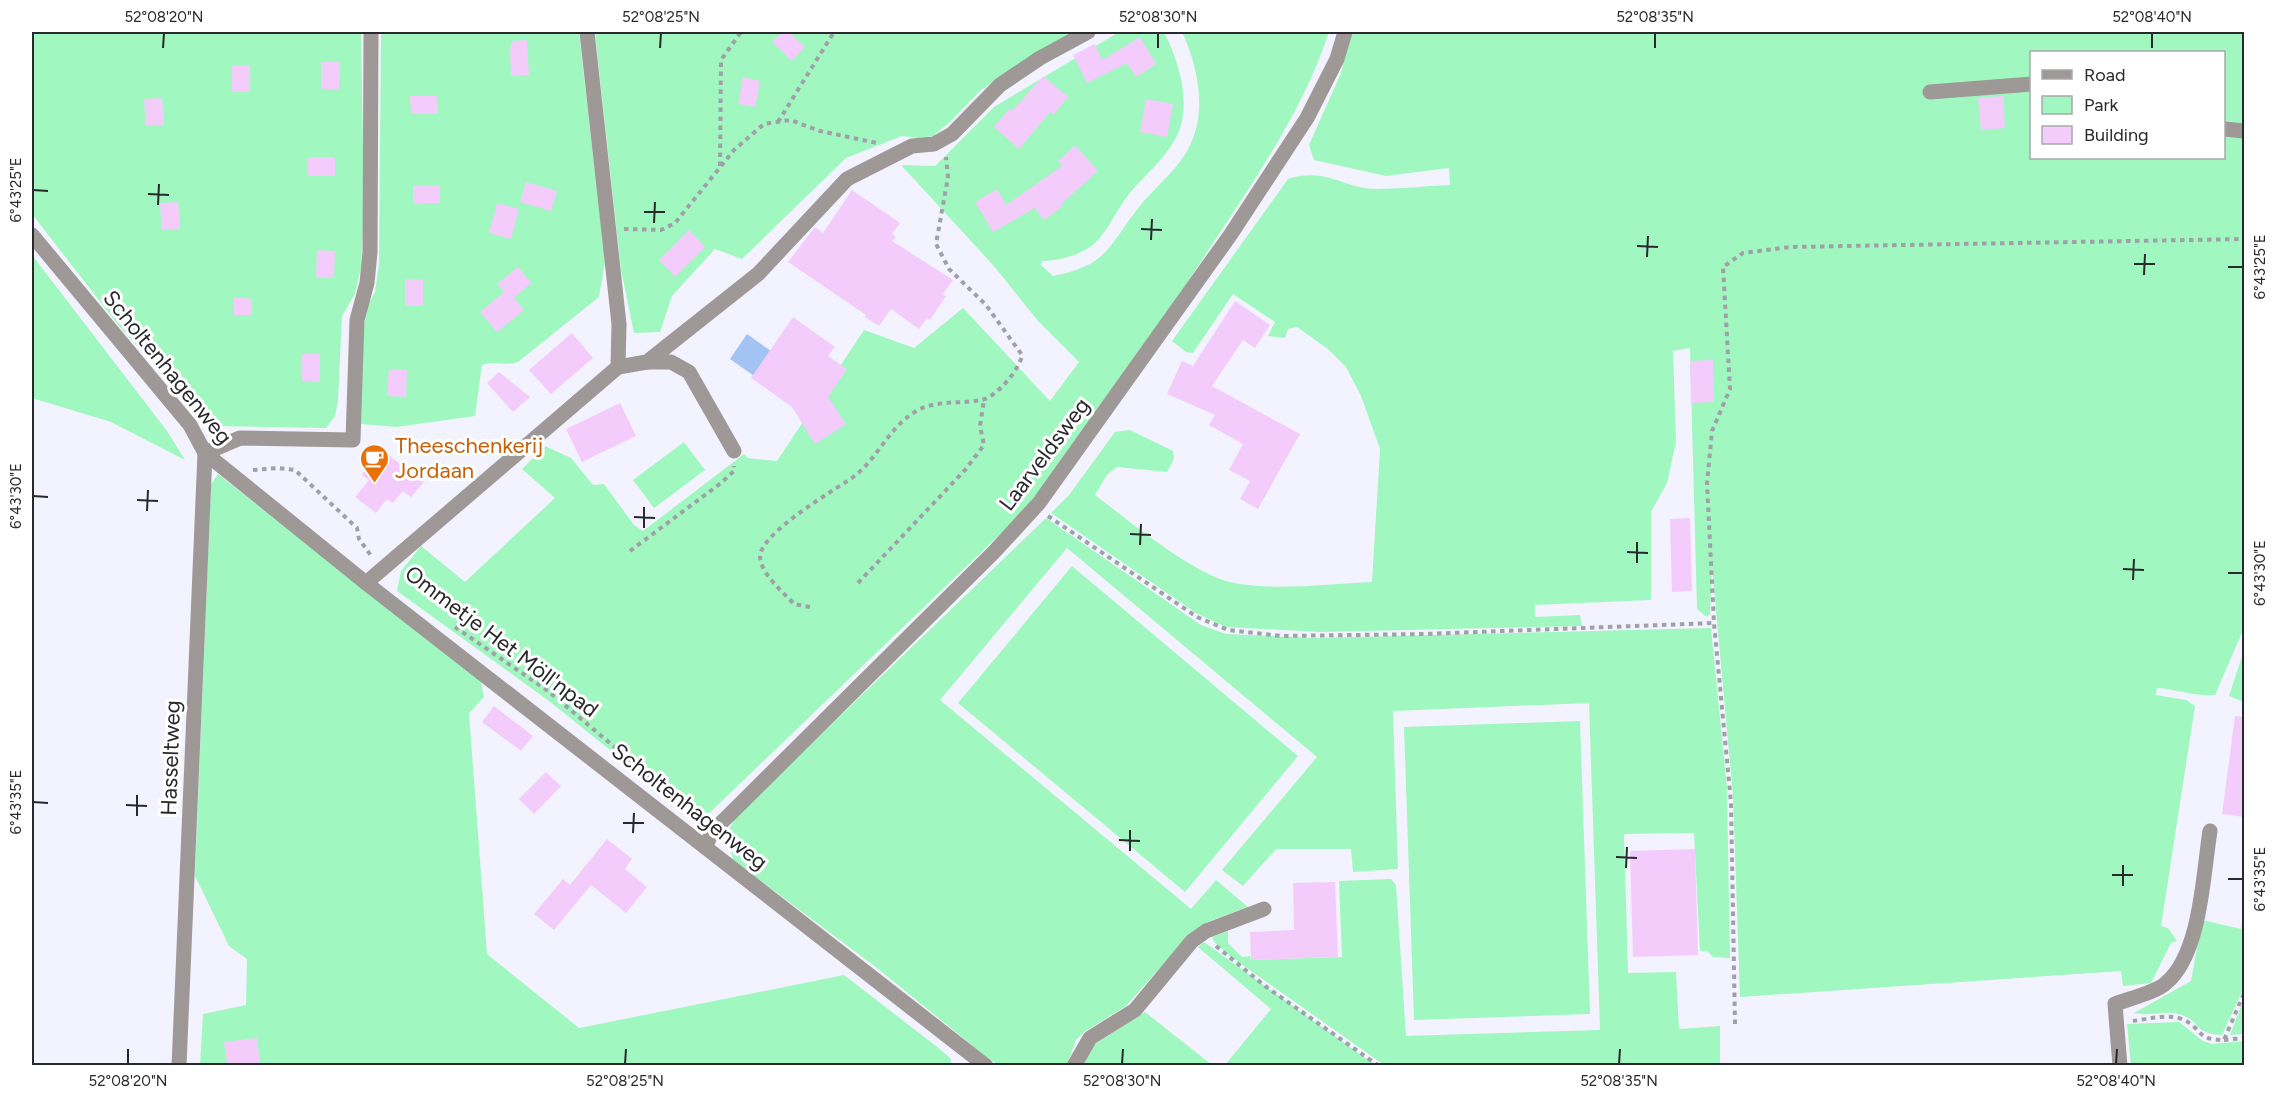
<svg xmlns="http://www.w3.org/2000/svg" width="2276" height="1097" viewBox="0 0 2276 1097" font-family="Figtree,sans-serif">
<rect width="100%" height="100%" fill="#f3f3ff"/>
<g fill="#a1f7c0" fill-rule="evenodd">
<polygon points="32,32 361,32 364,207 361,267 355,294 342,316 338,401 335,416 326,428 220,426 195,409 119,326 32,214"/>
<path d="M381 32H579L605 261 599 297 518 362C505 366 495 361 482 365L475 416 396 427 361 424 362 336 368 305 375 292 379 264Z"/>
<polygon points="595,32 1079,32 1012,69 980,91 950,122 933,136 919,138 902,136 846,158 742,259 715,249 672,296 660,332 634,333 621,270"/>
<path d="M1119 32H1164C1177 58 1188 91 1182 121 1175 153 1145 173 1126 198 1115 213 1107 232 1094 244 1081 255 1058 261 1042 261L1041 265 1053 276C1109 265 1108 246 1139 207 1156 186 1180 168 1191 143 1207 108 1197 64 1182 32H1329C1302 114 1251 185 1204 257 1146 345 1086 435 1019 516L700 822 549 701 397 591 401 571 421 546 465 582 555 498 522 469 545 446 571 458 593 485 604 484 634 525 643 531 744 454 748 458 777 461 864 330 914 348 963 308 1050 401 1079 362 1038 321 993 265 901 165 935 166 994 107Z"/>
<path d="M1351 32H2244V628L2215 695C2197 697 2176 689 2157 688L2156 695 2186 700 2195 706 2161 926 2168 928 2177 941 2171 943 2151 983 2123 986 2121 971 1740 997 1733 796 1712 567 1710 615 1705 616 1697 609 1690 348 1673 351 1676 442 1667 483 1651 512V600L1535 605V617L1580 615 1582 626 1321 632 1226 627 1196 613 1051 513 1069 495 1115 432 1130 430 1173 451 1174 459 1167 472 1117 467 1107 475 1095 495C1128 520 1195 576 1234 583 1279 591 1327 584 1372 582L1380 449 1361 396 1346 367 1328 349 1297 327 1288 329 1285 338 1268 336 1275 322 1233 294 1193 353 1186 352 1172 341 1288 179C1326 167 1342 188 1375 189 1400 189 1425 186 1450 185L1449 168 1386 176 1314 160 1309 145 1341 73ZM2032 52H2224V158H2032Z"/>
<polygon points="32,255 167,431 185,460 111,422 32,398"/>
<polygon points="684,442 705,470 654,508 633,480"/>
<polygon points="218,474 481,681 484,697 469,713 487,954 579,1028 844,975 936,1046 950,1058 952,1065 200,1065 203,1014 246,1005 247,959 229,946 195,876 211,484"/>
<polygon points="1046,518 1201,625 1226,634 1313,638 1711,628 1727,788 1730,958 1713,957 1707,951 1700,951 1694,833 1624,834 1628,973 1676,972 1679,1029 1720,1026 1720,1065 1384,1065 1230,956 1215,943 1212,937 1228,931 1228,943 1242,957 1250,956 1251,960 1342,957 1339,881 1391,879 1396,885 1406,1036 1600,1030 1589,703 1393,711 1398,869 1353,872 1351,849 1276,849 1243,886 1222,870 1317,757 1067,548 940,700 1191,909 1216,880 1248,907 1207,922 1192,932 1126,1006 1084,1032 1076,1040 1067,1065 999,1065 989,1059 877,968 733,860 727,833 737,815"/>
<polygon points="1072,566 1298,756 1185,892 958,703"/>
<polygon points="2244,650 2244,702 2229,696"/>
<polygon points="1580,721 1590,1014 1414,1020 1404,727"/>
<path d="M2244 908V987L2222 1035C2194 1034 2201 1022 2182 1015 2167 1009 2150 1017 2134 1013L2191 981 2202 920 2241 929Z"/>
<polygon points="1204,942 1375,1065 1225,1065 1271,1009 1198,947"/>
<polygon points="2244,999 2244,1034 2230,1035"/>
<polygon points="1145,1012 1212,1065 1083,1066 1089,1051 1095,1044"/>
<polygon points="2179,1022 2203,1041 2212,1044 2244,1041 2244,1065 2131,1065 2127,1024"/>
</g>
<polygon fill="#a3c3f3" points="747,334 795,368 778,393 730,359"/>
<g fill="#f3ccfc">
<polygon points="782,32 789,32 805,47 792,61 772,42"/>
<polygon points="1140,37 1156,64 1136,77 1127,63 1087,83 1073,55 1095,44 1102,60"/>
<polygon points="527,40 529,75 511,76 510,49 512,41"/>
<polygon points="321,62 340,62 339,89 321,89"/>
<rect x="232" y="65" width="18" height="27"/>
<polygon points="1043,76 1068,97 1053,115 1050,112 1019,149 994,127 1009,109 1012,111"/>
<polygon points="743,77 760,81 755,107 738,104"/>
<polygon points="410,96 437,96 438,114 411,114"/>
<polygon points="2003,96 2005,128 1981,130 1978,98"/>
<polygon points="162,98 164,125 146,126 144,99"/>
<polygon points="1146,99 1173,104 1167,137 1140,132"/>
<polygon points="1075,145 1098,171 1061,204 1063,206 1044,220 1035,208 993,232 975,202 997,189 1006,205 1062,166 1058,161"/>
<rect x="308" y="157" width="27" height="19"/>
<polygon points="526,182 557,191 551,211 520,202"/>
<polygon points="413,185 440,185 440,203 413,204"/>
<polygon points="852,190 900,223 892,234 896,237 892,241 953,280 943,294 946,296 930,320 927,318 919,329 891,309 879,326 865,317 866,315 788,262 815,227 823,233"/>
<polygon points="178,202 180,229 162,230 160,203"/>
<polygon points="497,203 519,209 511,239 489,233"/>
<polygon points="689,230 705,247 675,277 659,260"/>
<polygon points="317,250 335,251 334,278 316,278"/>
<polygon points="518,267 531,283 514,298 524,310 497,332 480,312 504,292 497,284"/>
<rect x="405" y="279" width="18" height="27"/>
<polygon points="234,297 252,299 252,315 234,315"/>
<polygon points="1235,301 1270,325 1255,348 1243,340 1212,386 1300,434 1258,509 1240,499 1250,481 1229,470 1243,444 1209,425 1215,415 1167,394 1182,361 1193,366"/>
<polygon points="793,317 835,347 828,356 847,369 828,397 846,424 815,444 792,407 751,378"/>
<polygon points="572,333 593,358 551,394 529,370"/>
<polygon points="302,354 320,354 320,382 302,381"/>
<polygon points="1713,360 1714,402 1691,403 1690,361"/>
<polygon points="389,369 407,370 406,397 387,396"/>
<polygon points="499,372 530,397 513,412 487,383"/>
<polygon points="620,403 636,436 582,462 566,429"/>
<polygon points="382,450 424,482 411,497 403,491 393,503 387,499 376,513 355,497 369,480 362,475"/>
<polygon points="1690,518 1692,591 1672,592 1670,519"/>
<polygon points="494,706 533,736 521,751 482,722"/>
<polygon points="2235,716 2244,717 2244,817 2222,814"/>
<polygon points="546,772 561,786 534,814 519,799"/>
<polygon points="607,839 632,859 625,869 647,887 626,913 591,885 554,930 534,914 563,879 570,885"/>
<polygon points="1695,849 1698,955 1633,957 1630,851"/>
<polygon points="1335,882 1338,957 1251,960 1250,932 1294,930 1293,883"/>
<polygon points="257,1038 260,1065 227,1065 224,1042"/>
</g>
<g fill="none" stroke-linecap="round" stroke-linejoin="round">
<g stroke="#a0a0a9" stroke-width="4" stroke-dasharray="4.5 4.5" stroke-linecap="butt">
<polyline points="778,122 834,32"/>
<polyline points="720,166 721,60 741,32"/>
<polyline points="624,229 661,230 675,223 734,150 764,124 790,120 820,131 877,143"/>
<polyline points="253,470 278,468 295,470 357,528 359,539 372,557"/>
<polyline points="1048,516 1197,617 1228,630 1282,636 1424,634 1714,623"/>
<polyline points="630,551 721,483 734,471 734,466"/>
<polyline points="858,583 965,470 984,445 980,426 984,400"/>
<path d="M810 607 794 604C783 592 761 574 760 557 760 533 833 491 852 478 879 458 888 427 918 410 937 400 961 404 981 400 996 398 1020 369 1022 355L986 305 949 269 936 244 948 177 946 157"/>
<polyline points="455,627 548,691 674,797"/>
<polyline points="1216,946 1265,986 1379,1066"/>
<path d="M2133 1021C2148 1019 2170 1013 2184 1020 2203 1029 2196 1040 2224 1040L2244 993"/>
<polyline points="1735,1024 1731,803 1714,623 1707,483 1712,431 1730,389 1723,267 1743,253 1790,247 2244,239"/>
<polyline points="2224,1040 2244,1038"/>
</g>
<g stroke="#9e9897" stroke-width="15">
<polyline points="587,32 619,324 618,367"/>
<polyline points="1930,92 2032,84"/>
<polyline points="2224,129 2244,131"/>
<polyline points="32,235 190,425 205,453 366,583 986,1066"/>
<polyline points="647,362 671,362 689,372 734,451"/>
<polyline points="205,453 240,438 353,440 357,320 367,283 370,252 371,32"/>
<polyline points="366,583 618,367 647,362 758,274 847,179 912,146 934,144 952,134 1000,85 1040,58 1088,32"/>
<polyline points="705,847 713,831 994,552 1039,503 1231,234 1307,118 1337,59 1345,32"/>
<polyline points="179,1066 205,453"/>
<polyline points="1074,1066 1090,1038 1135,1010 1192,941 1206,931 1264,909"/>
<path d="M2120 1066 2115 1004C2128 999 2157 992 2166 983 2201 954 2203 874 2210 831"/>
</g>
</g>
<path fill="none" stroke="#28282d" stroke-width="2" d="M163 48 164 33M660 48 661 33M1158 48V33M1655 48V33M2152 48V33M33 190 48 191M148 194 169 195M158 205 159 184M644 212H665M654 223 655 202M1141 229 1162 230M1151 240 1152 219M1637 246 1658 247M1647 257 1648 236M2134 264H2155M2228 267H2243M2144 275 2145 254M33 496 48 497M137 500 158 501M147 511 148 490M634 517 655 518M644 528V507M1130 534 1151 535M1140 545 1141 524M1627 552 1648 553M1637 563V542M2123 569 2144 570M2228 573H2243M2133 580 2134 559M33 802 48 803M126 805 147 806M137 816V795M623 823H644M633 833 634 813M1119 840 1140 841M1130 851V830M1616 857 1637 858M1626 868 1627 847M2112 875H2133M2228 879H2243M2123 886V865M128 1064V1049M625 1064 626 1049M1122 1064 1123 1049M1619 1064 1620 1049M2116 1064 2117 1049"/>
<defs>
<symbol id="cafe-pin" viewBox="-11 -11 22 30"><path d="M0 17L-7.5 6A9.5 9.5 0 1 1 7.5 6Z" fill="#e8710a" stroke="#fff"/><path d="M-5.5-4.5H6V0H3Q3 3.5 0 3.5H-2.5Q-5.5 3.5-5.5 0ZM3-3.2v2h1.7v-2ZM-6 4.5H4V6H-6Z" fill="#fff"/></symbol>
</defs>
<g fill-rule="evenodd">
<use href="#cafe-pin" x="358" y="442" width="33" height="45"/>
</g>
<g text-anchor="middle" stroke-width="6" stroke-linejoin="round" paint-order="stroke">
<g font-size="22" fill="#28282d" stroke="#fff">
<text transform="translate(168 367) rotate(51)" y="8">Scholtenhagenweg</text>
<text transform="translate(1044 454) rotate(-53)" y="8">Laarveldsweg</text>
<text transform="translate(502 641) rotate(37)" y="8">Ommetje Het Möll'npad</text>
<text transform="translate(170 758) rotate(-88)" y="8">Hasseltweg</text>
<text transform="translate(690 806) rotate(38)" y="8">Scholtenhagenweg</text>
</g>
<g font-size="22" fill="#c56008" stroke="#fff" text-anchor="start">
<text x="395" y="453">Theeschenkerij<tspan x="395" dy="25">Jordaan</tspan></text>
</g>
</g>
<rect width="2276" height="1097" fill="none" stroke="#ffffff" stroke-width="66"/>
<rect x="2030" y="51" width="195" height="108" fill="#ffffff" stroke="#a9a9ab" stroke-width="1.5"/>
<rect x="2042" y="70" width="30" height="9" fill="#9e9897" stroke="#a9a9ab" stroke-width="1.5"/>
<text x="2084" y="81" font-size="18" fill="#28282d">Road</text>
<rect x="2042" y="96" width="30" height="18" fill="#a1f7c0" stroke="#a9a9ab" stroke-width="1.5"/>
<text x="2084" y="111" font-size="18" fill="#28282d">Park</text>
<rect x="2042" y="126" width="30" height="18" fill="#f3ccfc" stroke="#a9a9ab" stroke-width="1.5"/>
<text x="2084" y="141" font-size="18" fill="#28282d">Building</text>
<rect x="33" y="33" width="2210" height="1031" fill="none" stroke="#28282d" stroke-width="2"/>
<g font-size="15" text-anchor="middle" fill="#28282d">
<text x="164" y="22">52°08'20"N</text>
<text x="661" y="22">52°08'25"N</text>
<text x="1158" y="22">52°08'30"N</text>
<text x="1655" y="22">52°08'35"N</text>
<text x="2152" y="22">52°08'40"N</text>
<text transform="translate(16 190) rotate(-90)" y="5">6°43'25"E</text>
<text transform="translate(2260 267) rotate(-90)" y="5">6°43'25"E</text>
<text transform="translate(16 496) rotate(-90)" y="5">6°43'30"E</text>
<text transform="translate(2260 573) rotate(-90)" y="5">6°43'30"E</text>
<text transform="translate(16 802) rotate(-90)" y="5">6°43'35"E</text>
<text transform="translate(2260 879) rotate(-90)" y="5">6°43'35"E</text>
<text x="128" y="1086">52°08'20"N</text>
<text x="625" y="1086">52°08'25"N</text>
<text x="1122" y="1086">52°08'30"N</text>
<text x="1619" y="1086">52°08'35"N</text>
<text x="2116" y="1086">52°08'40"N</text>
</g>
</svg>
